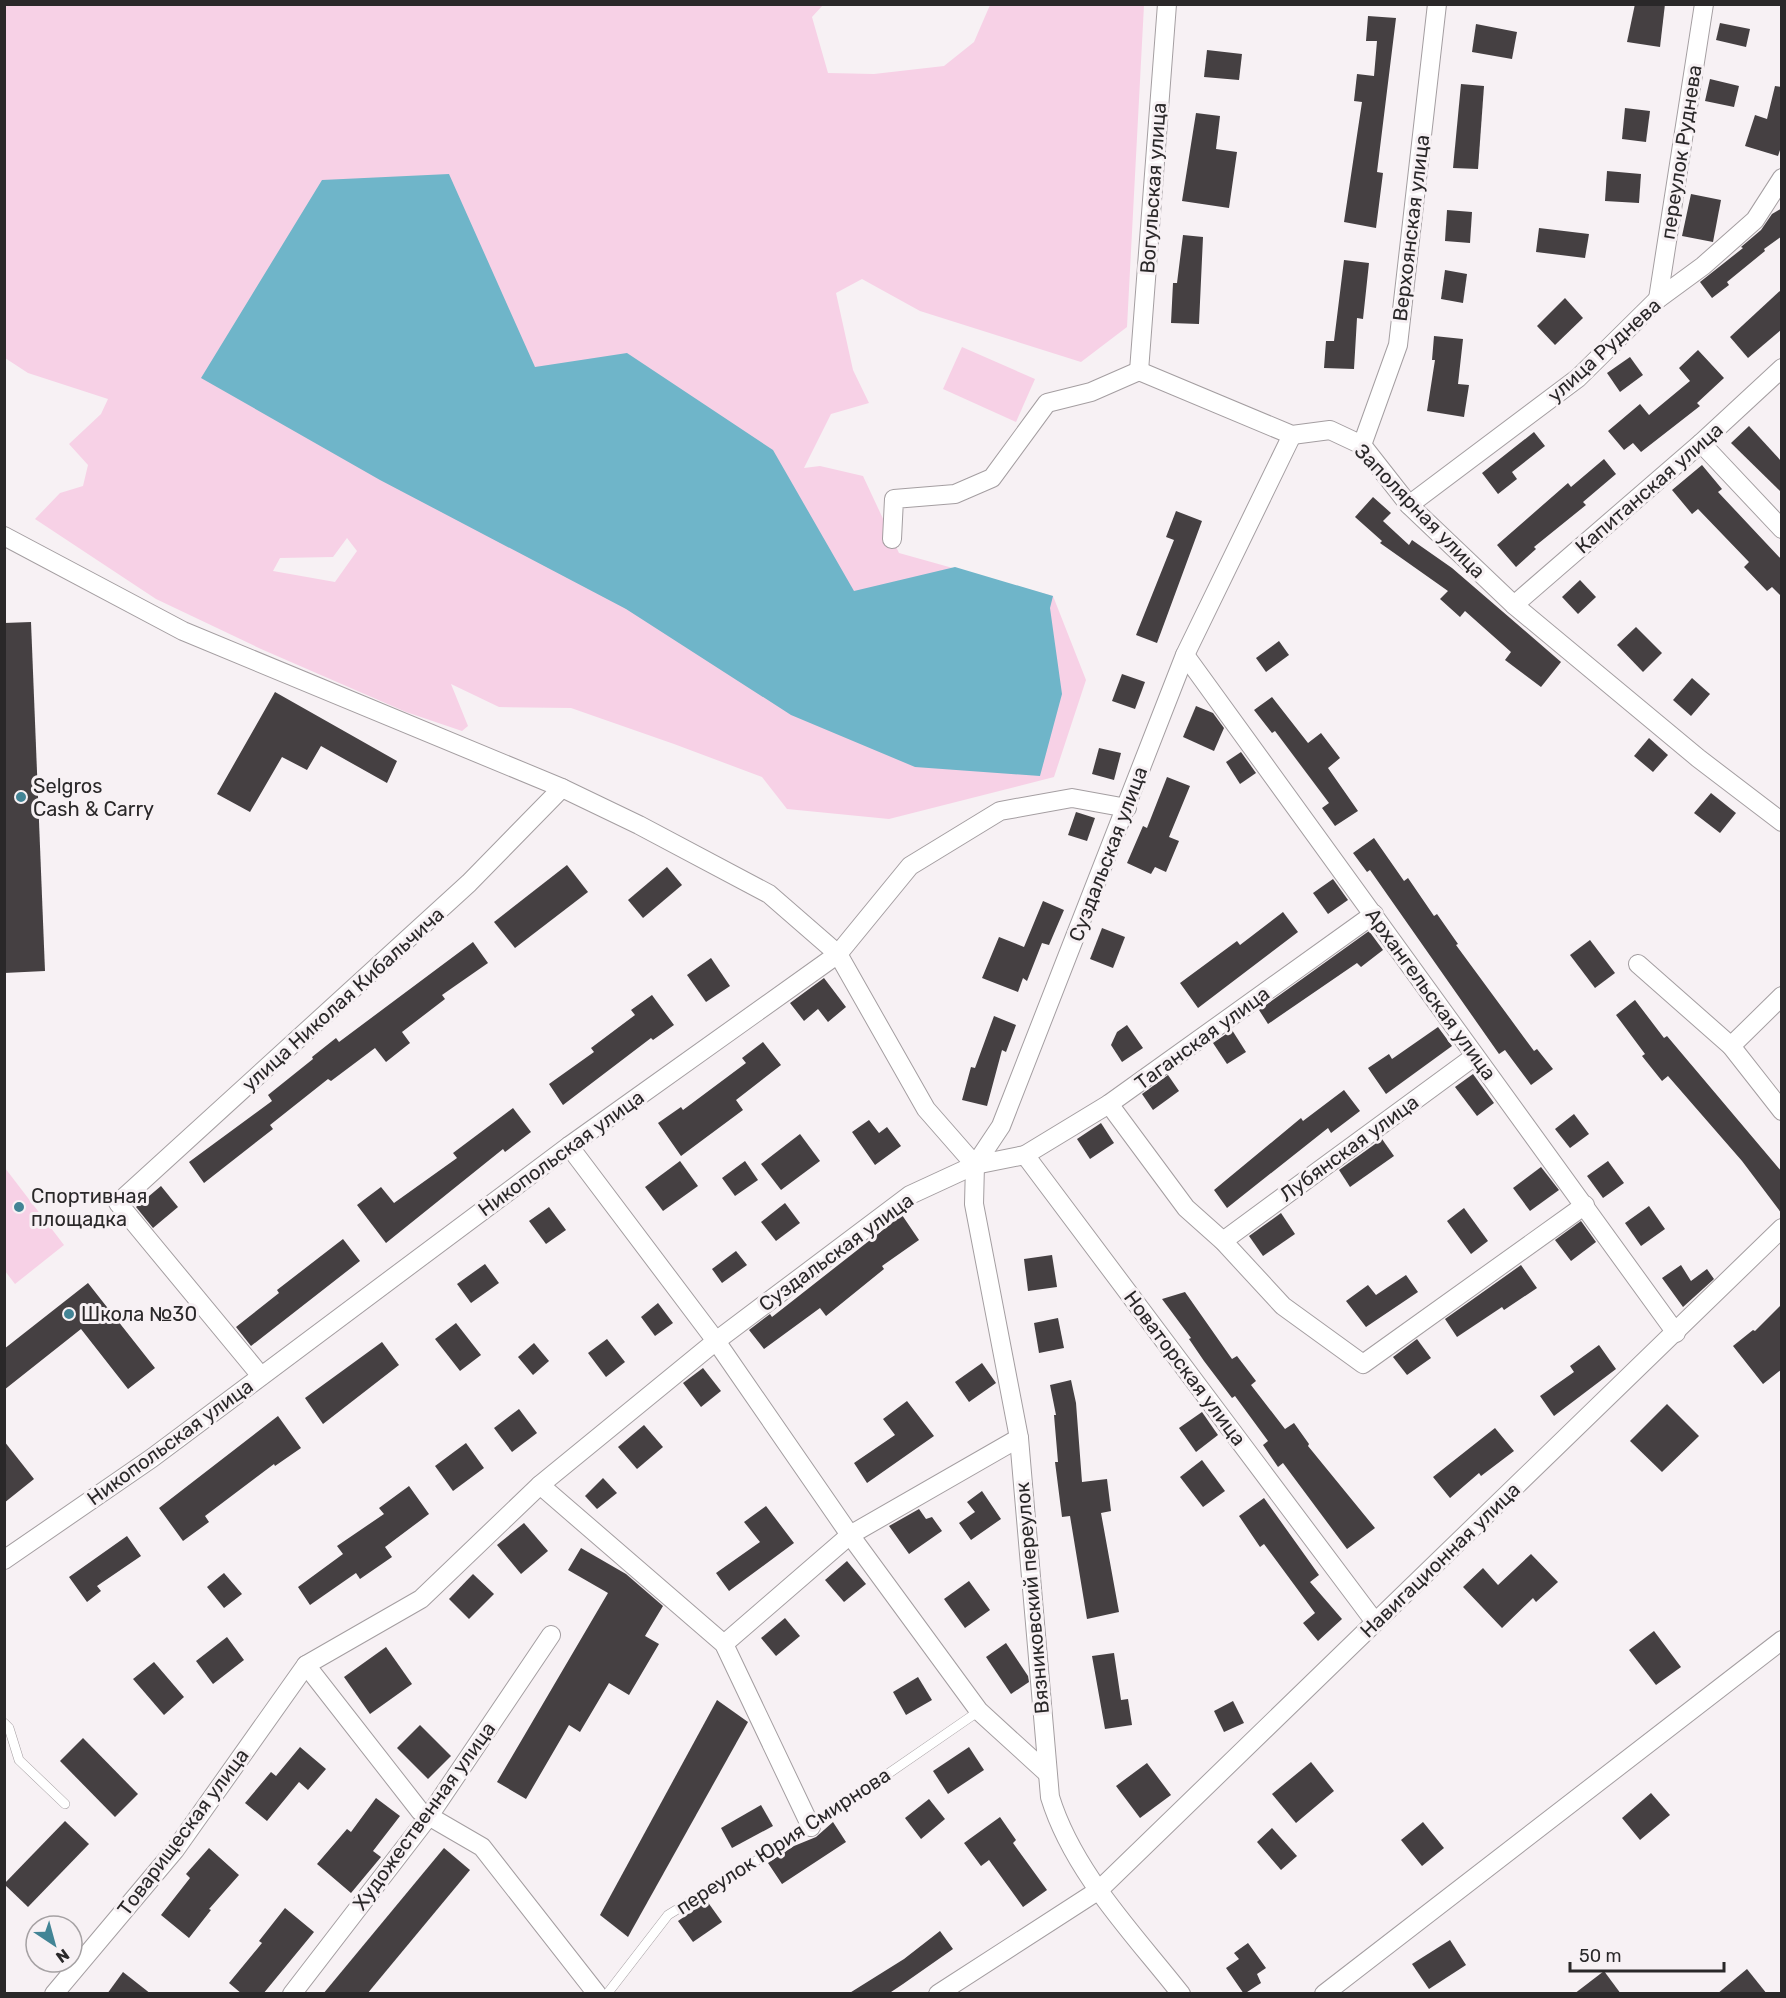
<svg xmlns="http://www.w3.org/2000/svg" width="1786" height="1998" viewBox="0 0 1786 1998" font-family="Rubik,sans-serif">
<rect width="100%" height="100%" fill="#f7f1f4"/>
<g fill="#f7d1e6" fill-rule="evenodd">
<path d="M4 5H823L812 17 828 73 874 74 944 66 974 42 990 5H1144L1127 327 1081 362 920 311 862 279 836 293 853 370 869 403 831 414 804 468 820 466 863 476 899 553 1053 596 1086 680 1054 777 889 819 787 809 762 777 674 744 571 708 499 707 451 684 468 726 462 731 406 712 261 649 156 599 35 519 60 493 83 486 88 465 69 444 101 414 108 399 28 373 5 358ZM347 538 357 551 335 582 273 571 280 558 333 557Z"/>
<polygon points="962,347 1035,379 1016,422 943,389"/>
<polygon points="5,1168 64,1245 15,1284 5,1271"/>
</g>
<polygon fill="#6fb5c9" points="449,174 535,367 627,353 773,450 854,591 955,567 1053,596 1050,608 1062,694 1040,776 915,767 791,715 626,609 380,480 201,378 322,180"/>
<g fill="#454042">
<polygon points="1635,4 1665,4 1660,47 1627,42"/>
<polygon points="1368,16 1396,18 1377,172 1383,173 1376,228 1344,222 1362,102 1354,101 1357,74 1374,76 1377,41 1366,41"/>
<polygon points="1720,23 1750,29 1746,47 1716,40"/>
<polygon points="1476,24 1517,32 1512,59 1472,52"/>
<polygon points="1207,50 1242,54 1239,80 1204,77"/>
<polygon points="1710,79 1739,86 1734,107 1705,101"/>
<polygon points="1461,84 1484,86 1478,169 1453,168"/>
<polygon points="1775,86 1782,87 1782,144 1778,156 1745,146 1755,115 1767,119"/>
<polygon points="1625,108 1650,111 1646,142 1622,139"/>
<polygon points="1196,113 1220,116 1216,149 1237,152 1229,208 1182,201"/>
<polygon points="1607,171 1641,174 1639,203 1605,201"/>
<polygon points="1691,194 1721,200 1713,242 1682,236"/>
<polygon points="1782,208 1782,236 1764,249 1765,251 1727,282 1729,285 1712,298 1700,282 1743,248 1741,247 1761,230 1772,214"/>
<polygon points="1447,210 1472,212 1470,243 1445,241"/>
<polygon points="1539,228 1589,234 1585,258 1536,252"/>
<polygon points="1183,235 1203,237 1199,324 1171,323 1173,283 1177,283"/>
<polygon points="1344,260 1369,263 1363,319 1357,318 1354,369 1324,368 1326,341 1334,341"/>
<polygon points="1445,270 1467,274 1463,303 1441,299"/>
<polygon points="1782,289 1782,329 1748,358 1730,337"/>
<polygon points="1565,298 1583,318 1555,345 1537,326"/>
<polygon points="1434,336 1463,339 1458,384 1469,385 1464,417 1427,411 1435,360 1432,360"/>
<polygon points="1698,350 1724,378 1697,403 1700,406 1641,452 1633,443 1624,450 1608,431 1640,404 1649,415 1690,381 1679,368"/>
<polygon points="1630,357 1643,375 1620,392 1607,373"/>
<polygon points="1749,426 1782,462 1782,493 1731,443"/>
<polygon points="1534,432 1545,446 1512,472 1517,479 1498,494 1482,473"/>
<polygon points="1604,459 1616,474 1583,502 1586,505 1534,547 1536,549 1516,567 1497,545 1568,483 1571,487"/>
<polygon points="1702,465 1722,489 1718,492 1782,560 1782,597 1772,587 1767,591 1744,567 1749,562 1698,509 1692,514 1672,490"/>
<polygon points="1373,497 1391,513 1383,521 1409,545 1412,540 1452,568 1561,662 1541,687 1505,660 1511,652 1465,611 1460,617 1440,599 1448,591 1380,543 1382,541 1355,517"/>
<polygon points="1176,511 1202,521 1157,643 1136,635 1174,540 1166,537"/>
<polygon points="1580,580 1596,597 1578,614 1562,597"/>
<polygon points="31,622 45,971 4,973 4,623"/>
<polygon points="1636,627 1662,653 1643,672 1617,645"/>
<polygon points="1279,641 1289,655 1266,672 1256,658"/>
<polygon points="1122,674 1145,682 1135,709 1112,701"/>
<polygon points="1692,678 1710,694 1691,716 1673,700"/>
<polygon points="275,692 397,761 387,783 321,746 307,770 282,757 250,812 217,794"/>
<polygon points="1272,697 1308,743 1321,733 1340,758 1328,768 1358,811 1335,826 1322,808 1329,803 1275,731 1272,733 1254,710"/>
<polygon points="1196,706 1213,713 1224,728 1214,751 1183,737"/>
<polygon points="1649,738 1668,755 1653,772 1634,756"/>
<polygon points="1099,748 1121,753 1114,780 1092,774"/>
<polygon points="1241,752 1256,773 1240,784 1226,762"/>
<polygon points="1167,777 1190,786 1169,837 1179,841 1166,872 1155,867 1151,874 1127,863 1143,826 1147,828"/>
<polygon points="1711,793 1736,813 1720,833 1694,813"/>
<polygon points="1076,812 1095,818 1087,841 1068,835"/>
<polygon points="1374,838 1404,881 1408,878 1434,916 1437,914 1458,944 1456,945 1534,1051 1537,1049 1553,1069 1531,1085 1505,1050 1499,1054 1370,870 1367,872 1353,853"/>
<polygon points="567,865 588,892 515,948 494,922"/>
<polygon points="667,867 682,885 643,918 628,900"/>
<polygon points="1333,879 1348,900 1328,914 1313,893"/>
<polygon points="1043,901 1064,910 1049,945 1042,943 1027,981 1023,978 1018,992 982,978 999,937 1024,947"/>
<polygon points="1283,912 1298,932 1198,1008 1180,983 1237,941 1240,945"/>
<polygon points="1102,928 1125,937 1113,968 1090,959"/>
<polygon points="1369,931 1383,950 1361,967 1357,963 1268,1024 1259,1010"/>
<polygon points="1590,940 1615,973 1595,988 1570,955"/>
<polygon points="473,942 488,963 442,995 445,999 402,1032 410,1043 386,1062 375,1048 331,1081 328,1079 270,1125 273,1129 204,1183 189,1162 272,1101 268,1095 313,1059 312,1057 336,1038 339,1042"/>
<polygon points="711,958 730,986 706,1002 687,975"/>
<polygon points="824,978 846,1007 828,1022 818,1009 804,1021 790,1003"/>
<polygon points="652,995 674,1025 653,1040 651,1038 563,1105 549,1084 594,1052 591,1048 635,1015 631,1010"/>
<polygon points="1635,1000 1664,1038 1667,1036 1782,1172 1782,1214 1742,1161 1668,1076 1662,1081 1642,1056 1645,1054 1616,1015"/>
<polygon points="994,1016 1016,1025 1006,1052 1002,1050 987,1106 962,1100 971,1067 975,1068"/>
<polygon points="1127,1025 1143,1048 1122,1062 1111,1045 1117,1032"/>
<polygon points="1438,1027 1452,1046 1386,1094 1368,1068 1389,1054 1392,1059"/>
<polygon points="1232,1030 1246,1052 1227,1064 1213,1043"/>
<polygon points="763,1042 781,1065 736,1100 743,1110 681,1156 658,1123 681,1107 683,1110 746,1063 742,1058"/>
<polygon points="1473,1074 1494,1103 1477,1116 1455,1087"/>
<polygon points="1168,1075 1179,1091 1153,1110 1142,1094"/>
<polygon points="1344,1090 1360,1111 1331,1133 1328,1128 1227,1208 1214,1190 1301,1118 1303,1121"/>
<polygon points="513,1108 531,1132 505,1152 503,1149 386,1243 357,1205 381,1187 394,1203 457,1158 453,1153"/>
<polygon points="1574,1114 1589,1134 1570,1148 1555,1129"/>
<polygon points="869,1120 879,1133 887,1127 901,1146 875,1165 852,1132"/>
<polygon points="1101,1123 1114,1143 1090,1159 1077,1139"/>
<polygon points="800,1134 820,1161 781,1190 761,1164"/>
<polygon points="1382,1139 1394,1156 1350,1187 1339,1170"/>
<polygon points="680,1161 698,1186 663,1211 645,1187"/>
<polygon points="745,1161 758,1180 735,1196 722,1178"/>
<polygon points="1608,1161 1624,1183 1603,1198 1587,1176"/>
<polygon points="1541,1167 1559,1190 1530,1211 1513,1188"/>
<polygon points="161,1186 178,1207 153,1228 136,1207"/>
<polygon points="785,1203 800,1223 776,1241 761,1222"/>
<polygon points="1649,1206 1665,1229 1641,1246 1625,1223"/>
<polygon points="549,1207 566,1230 546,1244 529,1221"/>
<polygon points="1464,1208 1488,1241 1471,1254 1447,1221"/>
<polygon points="1281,1213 1295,1234 1263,1256 1249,1236"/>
<polygon points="902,1215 919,1240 882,1266 884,1269 826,1316 820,1308 764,1349 749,1330 770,1314 772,1317"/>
<polygon points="1581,1221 1596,1242 1571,1261 1555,1240"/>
<polygon points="343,1239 360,1261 251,1346 236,1327 279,1293 277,1290"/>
<polygon points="736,1251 747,1265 722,1283 712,1269"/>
<polygon points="1052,1255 1057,1287 1028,1291 1024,1259"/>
<polygon points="485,1264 499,1283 471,1303 457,1284"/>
<polygon points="1521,1265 1537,1288 1504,1310 1502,1307 1457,1337 1445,1319"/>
<polygon points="1681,1265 1691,1281 1707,1269 1714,1279 1683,1307 1662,1278"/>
<polygon points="1406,1275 1418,1292 1366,1327 1346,1301 1368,1285 1376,1295"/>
<polygon points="88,1283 155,1368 128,1389 81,1329 4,1390 4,1349"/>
<polygon points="1185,1292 1232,1359 1237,1356 1256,1381 1251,1385 1285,1429 1294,1423 1309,1444 1308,1446 1375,1528 1347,1549 1283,1463 1278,1467 1263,1445 1268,1441 1235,1396 1232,1398 1204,1361 1189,1339 1191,1338 1162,1299"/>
<polygon points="658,1303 673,1323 655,1336 641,1317"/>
<polygon points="1782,1304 1782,1369 1763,1384 1733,1346 1753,1330 1755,1331"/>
<polygon points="1058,1318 1064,1348 1039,1353 1034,1323"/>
<polygon points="456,1323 481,1355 460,1371 435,1339"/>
<polygon points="607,1339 625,1362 606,1377 588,1353"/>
<polygon points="1417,1339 1431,1358 1407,1375 1393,1357"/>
<polygon points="382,1342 399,1365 323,1424 305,1398"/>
<polygon points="534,1343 549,1361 533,1375 518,1357"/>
<polygon points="1599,1345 1616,1369 1554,1416 1540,1396 1574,1372 1570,1366"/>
<polygon points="982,1363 996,1383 969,1402 955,1382"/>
<polygon points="703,1368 721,1391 701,1407 683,1383"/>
<polygon points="1071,1380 1076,1403 1082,1482 1107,1479 1111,1511 1101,1513 1119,1612 1087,1619 1070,1516 1062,1517 1055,1462 1058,1462 1054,1415 1056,1415 1050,1385"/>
<polygon points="907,1401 934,1436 867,1483 854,1463 895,1435 883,1419"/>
<polygon points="1667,1404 1699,1436 1662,1472 1630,1441"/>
<polygon points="519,1409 537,1433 512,1452 494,1428"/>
<polygon points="1202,1412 1218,1435 1196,1452 1179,1428"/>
<polygon points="278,1416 301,1448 275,1466 274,1464 205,1516 209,1522 183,1541 159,1508"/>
<polygon points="644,1425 663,1447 637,1469 618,1447"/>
<polygon points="1495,1428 1514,1451 1481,1476 1479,1473 1450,1498 1433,1477"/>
<polygon points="4,1441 34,1479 4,1503"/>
<polygon points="466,1443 484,1468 453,1491 435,1466"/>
<polygon points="1202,1460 1225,1491 1203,1507 1180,1477"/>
<polygon points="603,1478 617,1493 597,1509 585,1496"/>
<polygon points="409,1486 429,1514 385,1547 392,1557 360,1579 356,1573 310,1605 298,1587 343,1554 337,1546 384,1514 379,1508"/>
<polygon points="982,1491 1001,1519 971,1540 959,1523 975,1512 967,1502"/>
<polygon points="1264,1498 1319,1575 1310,1582 1342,1619 1318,1641 1303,1623 1315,1613 1264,1544 1260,1547 1239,1516"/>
<polygon points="766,1506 794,1543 729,1591 716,1573 760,1542 744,1522"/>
<polygon points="919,1509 926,1519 932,1517 942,1531 909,1554 889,1526"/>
<polygon points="524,1523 548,1551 521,1574 497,1545"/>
<polygon points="127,1536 141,1556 97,1586 101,1591 87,1602 69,1577"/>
<polygon points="581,1548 626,1574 663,1606 645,1636 659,1644 629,1695 609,1683 580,1732 569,1725 526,1799 497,1782 608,1593 568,1570"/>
<polygon points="1531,1554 1558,1582 1536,1602 1533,1598 1502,1628 1463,1587 1483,1568 1498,1585"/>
<polygon points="847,1561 866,1584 844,1602 825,1580"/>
<polygon points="224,1573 242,1594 224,1608 207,1587"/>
<polygon points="473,1574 494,1594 469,1619 449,1599"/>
<polygon points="969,1581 990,1610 965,1628 944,1599"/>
<polygon points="785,1618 800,1636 776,1656 761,1638"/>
<polygon points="1654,1631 1681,1667 1656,1685 1629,1650"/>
<polygon points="227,1637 244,1660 213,1684 196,1661"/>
<polygon points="1006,1643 1028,1676 1029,1682 1011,1694 986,1657"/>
<polygon points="386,1647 412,1684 370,1714 344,1677"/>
<polygon points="1114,1653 1121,1700 1128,1699 1132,1725 1105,1729 1092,1656"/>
<polygon points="154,1662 184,1697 164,1715 133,1679"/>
<polygon points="918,1677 932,1700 906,1715 893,1692"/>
<polygon points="717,1700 748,1722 628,1937 600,1915"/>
<polygon points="1233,1701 1244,1723 1224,1732 1214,1711"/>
<polygon points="420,1725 451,1756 428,1779 397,1748"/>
<polygon points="83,1738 138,1794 115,1817 60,1761"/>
<polygon points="300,1747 326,1769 308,1790 299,1782 267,1821 245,1803 271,1772 276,1776"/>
<polygon points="969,1747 984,1770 948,1794 933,1771"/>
<polygon points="1311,1762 1334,1791 1296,1823 1272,1794"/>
<polygon points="1147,1763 1171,1795 1140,1818 1116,1786"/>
<polygon points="1651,1793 1670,1815 1640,1840 1622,1818"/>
<polygon points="376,1798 400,1816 373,1851 381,1857 351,1893 317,1864 347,1829 351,1832"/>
<polygon points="929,1799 945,1819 921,1839 905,1818"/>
<polygon points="761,1805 773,1826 732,1848 721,1828"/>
<polygon points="1000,1817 1016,1840 1013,1843 1047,1890 1023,1907 989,1860 981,1866 964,1843"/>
<polygon points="65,1821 89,1844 28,1907 4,1884"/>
<polygon points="833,1822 846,1842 782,1884 768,1863 794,1846 816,1837"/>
<polygon points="1423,1822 1444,1848 1422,1866 1401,1840"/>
<polygon points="1272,1828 1297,1856 1281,1870 1257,1842"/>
<polygon points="209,1848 239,1875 209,1909 211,1910 189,1938 161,1915 190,1878 186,1874"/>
<polygon points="444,1848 470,1870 367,1994 323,1994"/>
<polygon points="707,1901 722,1922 693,1942 678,1921"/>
<polygon points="285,1908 314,1932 263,1994 242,1994 229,1983 262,1943 259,1941"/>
<polygon points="940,1931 953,1949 903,1984 888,1994 848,1994 904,1959"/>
<polygon points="1450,1940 1466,1965 1429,1989 1412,1964"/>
<polygon points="1248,1943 1266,1968 1257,1974 1261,1983 1244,1994 1226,1968 1239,1959 1234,1953"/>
<polygon points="1747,1969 1767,1994 1717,1994"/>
<polygon points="1604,1971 1621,1994 1574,1994"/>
<polygon points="123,1972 151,1994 107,1994"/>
</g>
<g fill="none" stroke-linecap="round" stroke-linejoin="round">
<defs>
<g id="lane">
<polyline points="4,1723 9,1728 19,1760 65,1804"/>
<polyline points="607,1994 668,1915 811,1827 979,1711"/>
</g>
<g id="street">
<polyline points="1658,299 1704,4"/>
<polyline points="1139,371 1167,4"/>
<polyline points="1701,443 1782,529"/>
<polyline points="1362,445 1398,345 1437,4"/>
<polyline points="1409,505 1578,378 1658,299 1703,266 1755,220 1782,178"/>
<polyline points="4,536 183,631 562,788 639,825 769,894 838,954 926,1109 975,1165"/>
<polyline points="892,539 894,499 955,494 992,478 1047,403 1091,392 1139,371 1292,435 1330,430 1362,445 1409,505 1514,605 1698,758 1782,822"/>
<polyline points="1514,605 1701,443 1782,368"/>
<polyline points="1185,655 1676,1333"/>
<polyline points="1638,964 1731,1046"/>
<polyline points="1782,996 1731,1046 1782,1111"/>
<polyline points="1109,1104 1186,1208 1223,1241 1283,1306 1363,1364 1585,1205"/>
<polyline points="569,1146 716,1341 850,1535 979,1711 1047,1773"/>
<polyline points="1025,1155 1109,1104 1374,914"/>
<path d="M975 1165 974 1204 1019 1438 1050 1797C1073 1872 1133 1933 1181 1994"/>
<polyline points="975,1165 1025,1155 1375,1622"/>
<polyline points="1223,1241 1475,1056"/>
<polyline points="261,1376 118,1203 469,883 562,788"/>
<polyline points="540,1485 724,1644 811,1827"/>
<polyline points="4,1560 152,1458 569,1146 838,954 910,866 1000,811 1072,798 1127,808"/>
<polyline points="724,1644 850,1535 1019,1438"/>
<polyline points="306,1665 420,1811 482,1847 597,1994"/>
<polyline points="54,1994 175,1850 306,1665 421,1599 540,1485 716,1341 910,1195 975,1165 1001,1126 1185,655 1292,435"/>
<polyline points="292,1994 429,1816 551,1635"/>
<polyline points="938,1994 1099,1890 1782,1228"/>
<polyline points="1324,1994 1782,1640"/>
</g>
</defs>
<use href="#lane" stroke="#a49ea1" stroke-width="10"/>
<use href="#street" stroke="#a49ea1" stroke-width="20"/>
<use href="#lane" stroke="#fff" stroke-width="9"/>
<use href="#street" stroke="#fff" stroke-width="18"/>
</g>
<g fill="#428495" stroke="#f7f1f4" stroke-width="2">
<circle cx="21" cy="797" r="6"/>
<circle cx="19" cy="1207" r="6"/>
<circle cx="69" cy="1314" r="6"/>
</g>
<g text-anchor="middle" stroke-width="6" stroke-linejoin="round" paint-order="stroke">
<g font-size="20" fill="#2a2829" stroke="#f7f1f4">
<text transform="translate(1681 152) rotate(-81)" y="7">переулок Руднева</text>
<text transform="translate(1153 188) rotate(-86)" y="7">Вогульская улица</text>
<text transform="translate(1411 228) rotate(-83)" y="7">Верхоянская улица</text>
<text transform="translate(1604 350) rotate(-42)" y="7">улица Руднева</text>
<text transform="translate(1649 488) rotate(-41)" y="7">Капитанская улица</text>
<text transform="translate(1420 511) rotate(46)" y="7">Заполярная улица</text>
<text transform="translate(1108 854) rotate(-69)" y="7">Суздальская улица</text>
<text transform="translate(1431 994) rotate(54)" y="7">Архангельская улица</text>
<text transform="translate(343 999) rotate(-42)" y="7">улица Николая Кибальчича</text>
<text transform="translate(1202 1038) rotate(-36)" y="7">Таганская улица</text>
<text transform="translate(1349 1148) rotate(-36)" y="7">Лубянская улица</text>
<text transform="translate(561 1153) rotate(-36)" y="7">Никопольская улица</text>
<text transform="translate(836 1252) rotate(-36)" y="7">Суздальская улица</text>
<text transform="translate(1185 1368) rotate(53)" y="7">Новаторская улица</text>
<text transform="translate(170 1442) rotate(-36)" y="7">Никопольская улица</text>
<text transform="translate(1440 1560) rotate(-44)" y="7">Навигационная улица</text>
<text transform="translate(1032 1598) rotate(-95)" y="7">Вязниковский переулок</text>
<text transform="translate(424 1816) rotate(-54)" y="7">Художественная улица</text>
<text transform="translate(183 1832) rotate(-53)" y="7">Товарищеская улица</text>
<text transform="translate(783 1841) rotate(-33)" y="7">переулок Юрия Смирнова</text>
</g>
<g font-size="20" fill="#2a2829" stroke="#f7f1f4" text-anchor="start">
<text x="33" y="793">Selgros<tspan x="33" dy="23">Cash &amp; Carry</tspan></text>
<text x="31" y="1203">Спортивная<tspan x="31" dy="23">площадка</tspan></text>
<text x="81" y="1321">Школа №30</text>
</g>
</g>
<rect width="1786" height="1998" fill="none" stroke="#2a2829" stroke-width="12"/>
<g transform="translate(54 1944) rotate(144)"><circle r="28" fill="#f7f1f4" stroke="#a5a1a3" stroke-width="1.5"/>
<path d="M0-4.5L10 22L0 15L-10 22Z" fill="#428495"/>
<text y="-9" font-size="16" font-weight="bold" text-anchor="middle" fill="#2a2829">N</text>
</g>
<path d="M1570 1962v9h154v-9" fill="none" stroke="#2a2829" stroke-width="3"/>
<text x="1579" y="1962" font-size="18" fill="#2a2829" stroke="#f7f1f4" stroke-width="4.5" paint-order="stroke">50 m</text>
</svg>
